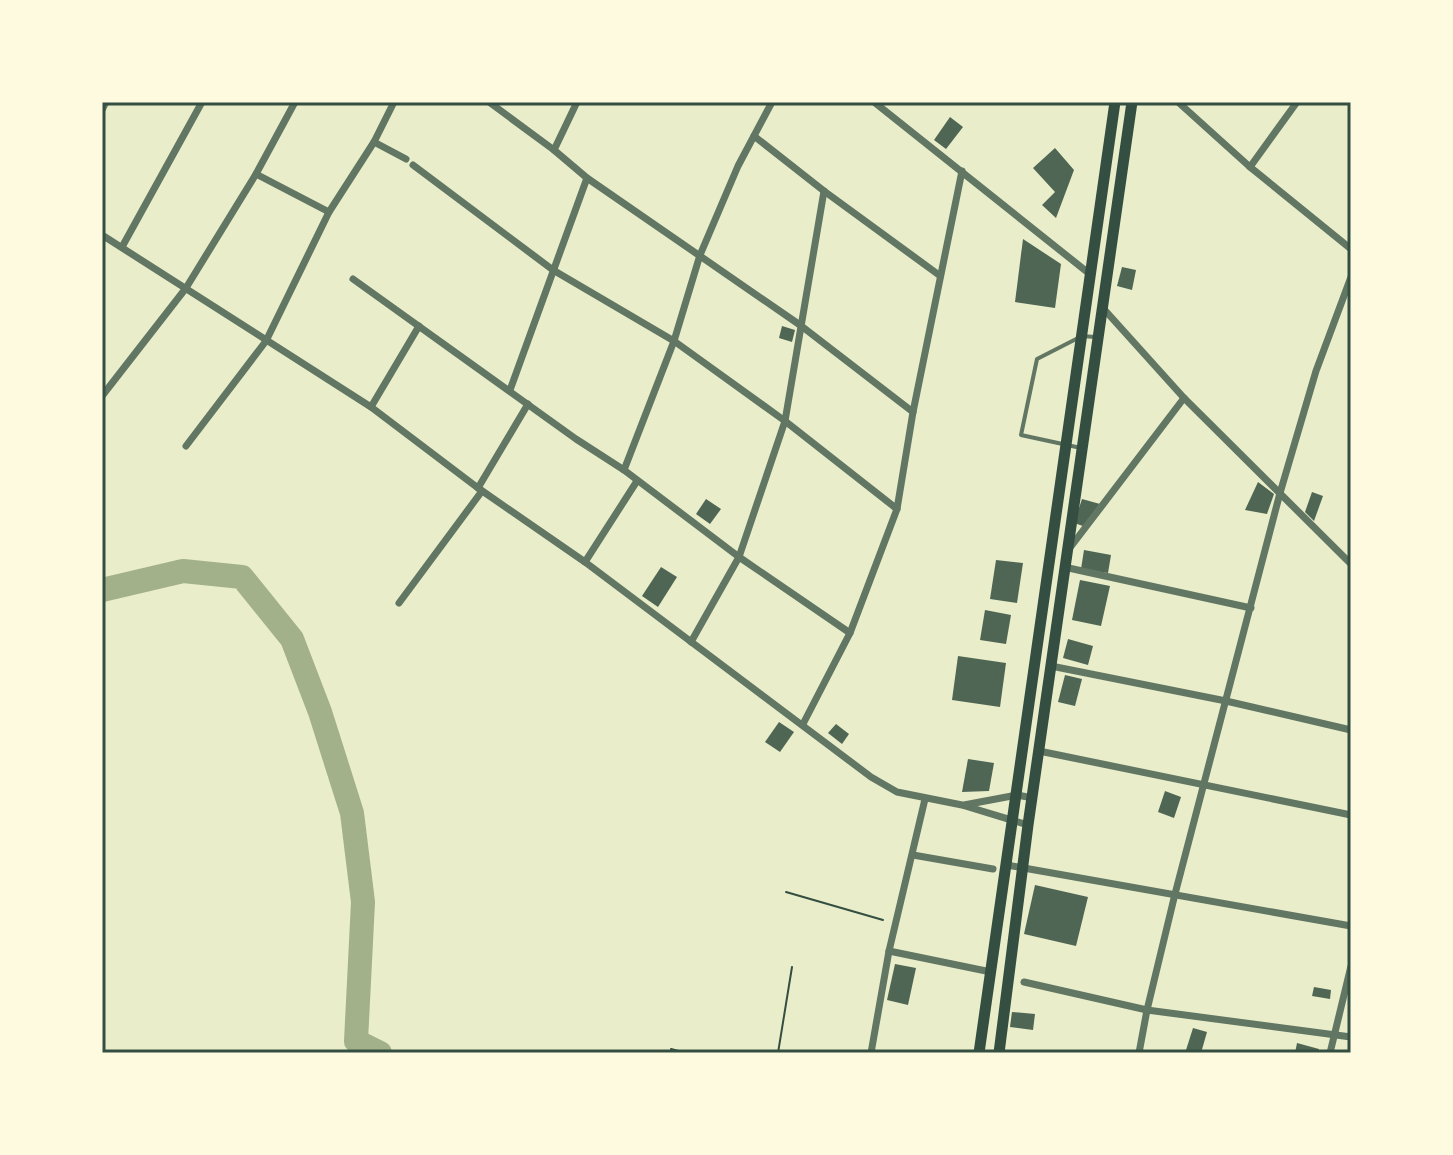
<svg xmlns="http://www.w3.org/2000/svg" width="1453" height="1155" viewBox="0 0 1453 1155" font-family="Lora,serif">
<rect width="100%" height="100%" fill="#e9edc9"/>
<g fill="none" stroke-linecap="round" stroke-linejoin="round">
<polyline stroke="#a3b18a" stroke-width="24" points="102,590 183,571 242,577 292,639 320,712 352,813 363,902 356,1041 380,1053"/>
</g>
<g fill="#4f6655">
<polygon points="950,117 963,127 946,149 934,140"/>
<polygon points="1055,148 1074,170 1056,218 1042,205 1055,192 1033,168"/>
<polygon points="1023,239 1061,264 1055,308 1015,302"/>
<polygon points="1122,267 1136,270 1132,290 1117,286"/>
<polygon points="782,326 795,330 792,342 779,338"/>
<polygon points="1258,482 1274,494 1267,514 1245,510"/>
<polygon points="1312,492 1323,496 1314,521 1305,512"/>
<polygon points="706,499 721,509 710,524 696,514"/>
<polygon points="1082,499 1100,504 1083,526 1074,523"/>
<polygon points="1084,550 1111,555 1108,573 1081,569"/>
<polygon points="996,560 1023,563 1017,603 990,599"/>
<polygon points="661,567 677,577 658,607 642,596"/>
<polygon points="1080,580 1110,586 1101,626 1072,620"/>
<polygon points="985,610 1011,615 1006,644 980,640"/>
<polygon points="1068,639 1093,646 1088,665 1063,658"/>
<polygon points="958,656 1006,663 1000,707 952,700"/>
<polygon points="1065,675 1082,679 1075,706 1058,702"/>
<polygon points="779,722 794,732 780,752 765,742"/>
<polygon points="836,724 849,734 842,744 828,733"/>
<polygon points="968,759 994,763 989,791 962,792"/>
<polygon points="1165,791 1181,797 1174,818 1158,812"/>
<polygon points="1035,885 1088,897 1076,946 1024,934"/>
<polygon points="895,964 916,968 908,1005 887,1000"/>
<polygon points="1314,987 1331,990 1330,999 1312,996"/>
<polygon points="1012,1012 1035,1014 1033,1030 1010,1027"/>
<polygon points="1193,1028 1207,1032 1201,1053 1186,1050"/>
<polygon points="1297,1043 1319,1049 1318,1053 1295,1053"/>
</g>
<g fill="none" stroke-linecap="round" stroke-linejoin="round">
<g stroke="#344e41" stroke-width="2">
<polyline points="786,892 883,920"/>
<polyline points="671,1049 686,1053"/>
<polyline points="778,1053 792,967"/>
</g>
<polyline stroke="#617663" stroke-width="4" points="1081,448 1021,435 1037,359 1082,336 1095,337"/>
<g stroke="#617663" stroke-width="7">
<polyline points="489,102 554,150 587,178 800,325 913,412"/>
<polyline points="874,102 1091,275"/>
<polyline points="1178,102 1250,167 1351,249"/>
<polyline points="102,110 106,102"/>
<polyline points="754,136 824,191 939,275"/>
<polyline points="374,142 406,159"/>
<polyline points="554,150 577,102"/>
<polyline points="413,165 553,270 674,341 785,421 897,509"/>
<polyline points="1250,167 1297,102"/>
<polyline points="256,174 329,212"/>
<polyline points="102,235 371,407 478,488 585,562 871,777 897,792 962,805 1028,825"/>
<polyline points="122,247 202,102"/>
<polyline points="353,279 576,439 624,470 739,557 850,633"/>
<polyline points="1102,307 1184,398 1351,564"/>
<polyline points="510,390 587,178"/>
<polyline points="102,396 186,288 256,174 295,102"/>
<polyline points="371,407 419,326"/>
<polyline points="186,446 266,341 329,212 374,142 394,102"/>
<polyline points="624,470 674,341 700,255 738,166 772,102"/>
<polyline points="478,488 528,404"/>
<polyline points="1069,549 1184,398"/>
<polyline points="585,562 637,481"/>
<polyline points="1064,567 1251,608"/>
<polyline points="399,603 482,491"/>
<polyline points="691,642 739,557 785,421 824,191"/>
<polyline points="1051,666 1226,701 1351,730"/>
<polyline points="803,724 850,633 897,509 913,412 962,171"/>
<polyline points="1039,751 1351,815"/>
<polyline points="964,805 1017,795 1033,798"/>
<polyline points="913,855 993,869"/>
<polyline points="1007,865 1351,926"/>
<polyline points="889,951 991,972"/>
<polyline points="1024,982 1147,1010 1351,1037"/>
<polyline points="871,1053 889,951 925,799"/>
<polyline points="1139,1053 1147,1010 1175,894 1280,493 1316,371 1351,277"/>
<polyline points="1330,1053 1351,966"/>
</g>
<g stroke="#344e41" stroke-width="11">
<polyline points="979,1053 1115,102"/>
<polyline points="999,1053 1028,825 1132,102"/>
</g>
</g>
<rect width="1453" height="1155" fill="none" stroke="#fefae0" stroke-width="208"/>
<rect x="104" y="104" width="1245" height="947" fill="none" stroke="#344e41" stroke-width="3"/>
</svg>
